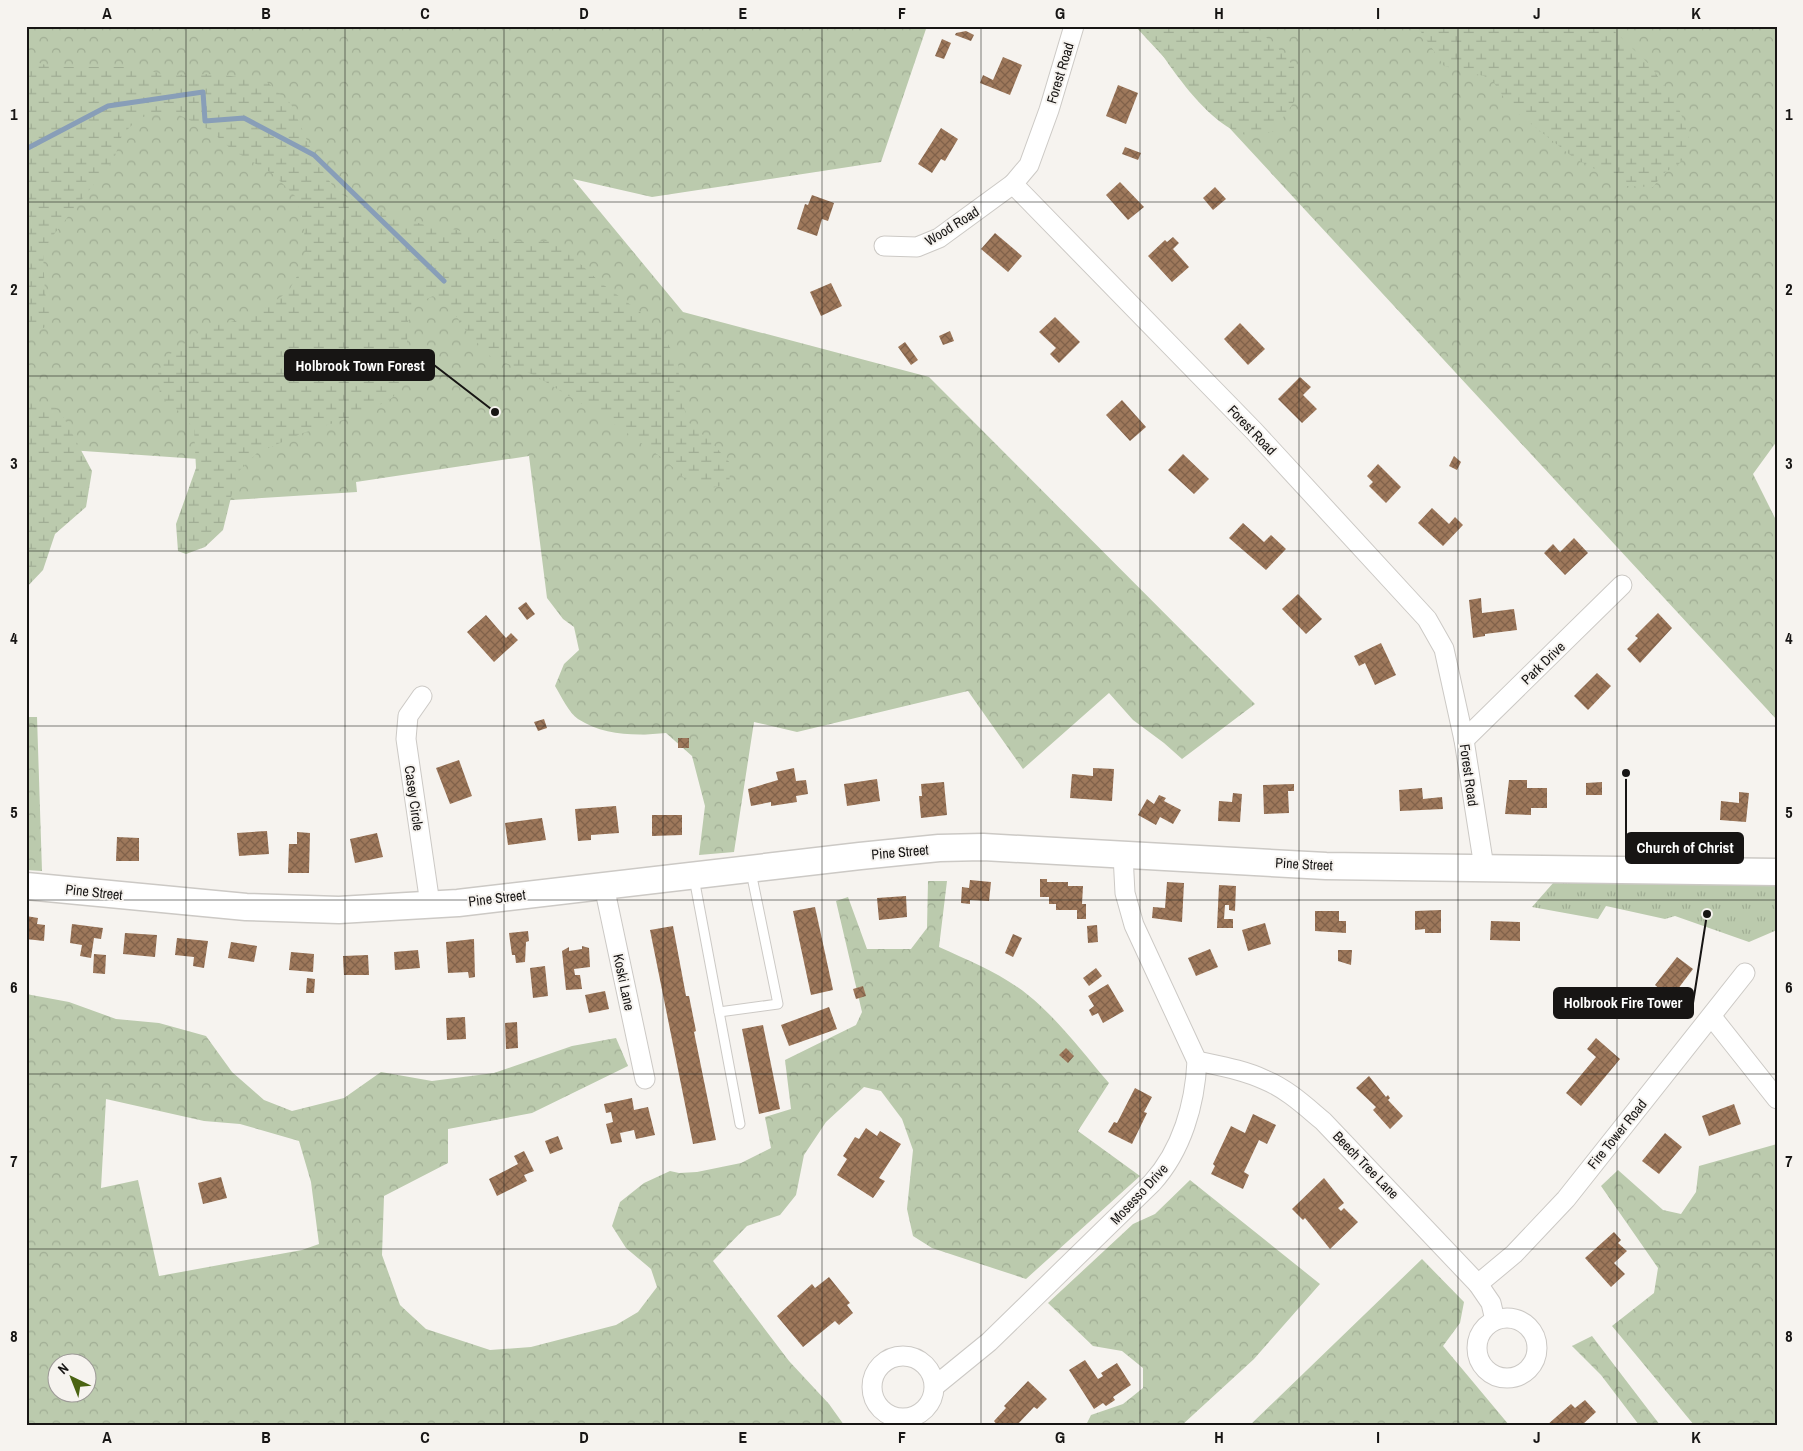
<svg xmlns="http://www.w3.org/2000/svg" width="1803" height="1451" viewBox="0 0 1803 1451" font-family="'Archivo Narrow',sans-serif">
<defs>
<pattern id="forest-crowns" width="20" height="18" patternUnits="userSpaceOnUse" patternTransform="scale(1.25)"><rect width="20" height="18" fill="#bbcaad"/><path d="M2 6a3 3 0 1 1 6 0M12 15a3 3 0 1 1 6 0" fill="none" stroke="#a0ad94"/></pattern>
<pattern id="wetland-marsh" width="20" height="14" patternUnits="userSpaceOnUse" patternTransform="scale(1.25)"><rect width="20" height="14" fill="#bbcaad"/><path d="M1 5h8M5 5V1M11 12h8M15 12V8" fill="none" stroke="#a0ad94"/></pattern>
<pattern id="park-tufts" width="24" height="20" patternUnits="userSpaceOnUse" patternTransform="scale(1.25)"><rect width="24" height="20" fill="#bbcaad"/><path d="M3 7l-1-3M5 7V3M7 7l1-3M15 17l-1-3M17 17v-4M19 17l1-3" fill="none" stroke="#a0ad94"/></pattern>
<pattern id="building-cross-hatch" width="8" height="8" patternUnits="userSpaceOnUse" patternTransform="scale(1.25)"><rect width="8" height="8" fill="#9e785b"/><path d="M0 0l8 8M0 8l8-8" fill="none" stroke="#80614a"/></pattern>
</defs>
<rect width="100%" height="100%" fill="#f6f3ef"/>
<g fill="url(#forest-crowns)" fill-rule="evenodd">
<path d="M26 26H927L881 162 652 197 573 179 683 312 929 377 1255 704 1182 759 1164 743 1133 720 1109 693 1023 769 968 691 797 732 754 722 734 852 699 855 705 806 692 756 666 733C637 736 604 736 578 719 569 713 561 696 555 686L564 664 579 650 574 627 563 619 547 598 529 456 356 482 357 492 216 501 213 460 26 447Z"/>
<polygon points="1135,26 1777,26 1777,441 1753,474 1777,522 1777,720"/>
<polygon points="26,717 37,717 42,871 26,870"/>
<path d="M928 881H947L939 947C970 961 1002 974 1028 995 1058 1019 1083 1053 1109 1083L1078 1131 1140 1176 1026 1279 932 1248 913 1236 907 1209 913 1150 902 1119 881 1091 864 1087 826 1122 804 1155 796 1195 780 1215 747 1226 713 1261 789 1361 829 1404 844 1425H26V994L69 1002 116 1019 159 1023 206 1036 232 1072 264 1100 292 1111 344 1098 381 1072 432 1081 494 1073 572 1046 616 1038 628 1066 532 1113 448 1129V1163L384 1196 382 1255 400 1305 426 1329 490 1350 531 1347 616 1325 638 1312 657 1287 651 1269 626 1248 612 1226 620 1202 644 1183 670 1171 679 1173 697 1172 741 1163 771 1148 765 1117 791 1109 785 1060 856 1025 862 1012 836 901 848 897 867 949H911L927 928ZM106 1099 204 1121 240 1124 299 1141 311 1182 319 1244 302 1250 159 1276 138 1180 101 1188ZM58 1364H88V1394H58Z"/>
<polygon points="1777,1144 1777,1425 1694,1425 1612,1326 1654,1293 1658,1268 1601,1186 1618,1170 1663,1210 1681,1214 1696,1192 1699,1166"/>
<polygon points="1190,1180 1320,1284 1254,1359 1182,1425 1086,1425 1091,1415 1123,1404 1143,1388 1143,1368 1122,1351 1093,1346 1048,1303 1133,1224 1155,1214"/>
<polygon points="1422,1259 1464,1302 1460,1323 1443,1346 1509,1425 1250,1425"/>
<polygon points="1592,1336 1660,1425 1639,1425 1601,1375 1572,1346"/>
</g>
<g fill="url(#wetland-marsh)">
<path d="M1142 26H1253C1268 39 1307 69 1299 91 1294 106 1281 118 1274 131 1267 133 1257 137 1251 136 1207 129 1167 60 1142 26Z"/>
<polygon points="1417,26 1609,26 1650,65 1678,106 1689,136 1686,153 1680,163 1664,173 1653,187 1627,186 1574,158 1511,108 1492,80 1484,76 1444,66"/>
<polygon points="26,59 52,67 134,67 166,75 219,74 267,82 291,104 317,163 337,192 369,208 425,225 448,228 505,242 550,241 573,257 601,283 639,311 663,336 678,361 680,393 688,422 711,442 731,464 729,484 711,488 684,478 665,460 613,423 536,376 490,356 466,331 453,311 433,296 416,304 408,322 405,383 392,398 367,412 303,433 257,453 237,473 223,530 205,547 186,554 178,551 176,524 196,468 194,429 181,413 160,396 158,372 169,355 206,327 235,321 259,312 288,292 305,262 304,222 295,196 273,174 231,149 210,130 179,115 161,112 139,118 122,135 114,159 51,238 43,253 45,293 50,316 44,328 33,325 26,319"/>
<polygon points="30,401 53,405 64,418 92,471 86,507 55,534 43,570 26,588 26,403"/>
</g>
<polygon fill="url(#park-tufts)" points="1554,882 1777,885 1777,930 1749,942 1675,916 1665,919 1606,906 1598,919 1532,907"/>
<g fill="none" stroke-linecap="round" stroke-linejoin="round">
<polyline stroke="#889eb8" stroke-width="5" points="26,149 108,106 203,92 205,121 244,118 314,155 444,281"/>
</g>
<g fill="url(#building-cross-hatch)">
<polygon points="966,31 974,35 971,41 955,35 956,33"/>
<polygon points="942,39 951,43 944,59 935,56"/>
<polygon points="1003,57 1022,65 1010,95 980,83 983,75 993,80"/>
<polygon points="1118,85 1138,93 1126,124 1106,116"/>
<polygon points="941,128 958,139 945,161 941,159 932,173 918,164"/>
<polygon points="1125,147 1141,153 1138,160 1122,154"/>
<polygon points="1120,182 1144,207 1128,220 1106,195"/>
<polygon points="1215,187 1226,199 1213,210 1203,198"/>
<polygon points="812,195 834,203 828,221 822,219 817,236 797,229 805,204 808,205"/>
<polygon points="995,233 1022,256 1008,272 981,249"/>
<polygon points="1173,237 1179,243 1173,249 1189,267 1172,282 1148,256 1165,240 1167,242"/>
<polygon points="831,283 842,306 821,316 810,292"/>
<polygon points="1055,317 1080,342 1059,363 1050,354 1056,348 1039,332"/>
<polygon points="1240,323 1265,349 1248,365 1224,339"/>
<polygon points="950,331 954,341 943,345 939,336"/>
<polygon points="905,342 918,360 911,365 898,347"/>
<polygon points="1300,377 1311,387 1303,395 1317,409 1302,423 1278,399"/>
<polygon points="1122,400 1146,427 1130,441 1106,415"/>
<polygon points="1183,454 1209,479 1194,494 1168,470"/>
<polygon points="1454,456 1461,462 1457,470 1449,466"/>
<polygon points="1378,464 1401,487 1386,503 1369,486 1373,482 1367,476"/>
<polygon points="1432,508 1449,524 1455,517 1463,525 1443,546 1418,523"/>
<polygon points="1243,523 1264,542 1271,535 1286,549 1266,570 1229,538"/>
<polygon points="1574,538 1588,553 1565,575 1544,553 1553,544 1560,552"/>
<polygon points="1298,594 1322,619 1306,634 1282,609"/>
<polygon points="1481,598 1482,613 1514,609 1517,630 1485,634 1485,636 1473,638 1469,600"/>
<polygon points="526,602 535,614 527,620 518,608"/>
<polygon points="1658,613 1672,628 1640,663 1627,649 1638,638 1635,636"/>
<polygon points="486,615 506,638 511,633 518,640 494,662 467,632"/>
<polygon points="1381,643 1396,675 1375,685 1365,663 1359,666 1354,656"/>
<polygon points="1597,673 1611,686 1588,710 1574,696"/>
<polygon points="544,719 547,728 538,731 534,722"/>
<rect x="678" y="738" width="11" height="10"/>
<polygon points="459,760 472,796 450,804 436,768"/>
<polygon points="794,768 796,781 806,780 808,794 796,796 797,802 771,806 771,802 751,806 748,789 778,780 776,772"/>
<polygon points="1093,768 1114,769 1112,801 1070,798 1072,774 1093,776"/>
<polygon points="877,779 880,801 847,806 844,784"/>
<polygon points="1509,780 1527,780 1527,788 1547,788 1547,808 1531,808 1531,815 1505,814"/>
<polygon points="944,782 947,815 921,818 919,796 922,796 921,784"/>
<polygon points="1602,782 1602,795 1586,795 1586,783"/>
<polygon points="1294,784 1294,791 1288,791 1289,813 1264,814 1263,785"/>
<polygon points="1422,788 1423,799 1442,797 1443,809 1400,811 1399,790"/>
<polygon points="1739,792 1749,793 1746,822 1720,820 1721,801 1739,803"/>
<polygon points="1233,793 1242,794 1240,822 1218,821 1219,801 1232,802"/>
<polygon points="1159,795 1166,798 1164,801 1181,810 1173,824 1160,817 1156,825 1138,815 1147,799 1154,804"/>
<polygon points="616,806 619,833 591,835 591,840 578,841 575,809"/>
<polygon points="652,815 682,815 682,835 652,836"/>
<polygon points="542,818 546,840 508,845 505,823"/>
<polygon points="267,831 269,854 239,856 237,833"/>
<polygon points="297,832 310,833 309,873 288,873 289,844 297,844"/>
<polygon points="377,833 383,857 355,863 350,839"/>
<polygon points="117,837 139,838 139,861 116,861"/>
<polygon points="1040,879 1047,879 1047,882 1068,882 1068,886 1083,886 1082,904 1086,904 1086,919 1077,919 1077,910 1056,910 1056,904 1049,904 1049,897 1040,897"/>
<polygon points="970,880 991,882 989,901 970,900 970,904 961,903 962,887 969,888"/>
<polygon points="1167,882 1184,883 1182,922 1152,918 1153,907 1165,908"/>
<polygon points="1219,885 1236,886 1235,911 1229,910 1229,905 1225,905 1224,919 1233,919 1233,928 1217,928"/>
<polygon points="906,896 907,917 879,920 877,898"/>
<polygon points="815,907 833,990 811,995 793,911"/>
<polygon points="1441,910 1441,933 1425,933 1425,929 1415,930 1415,911"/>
<polygon points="1315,911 1339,911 1339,921 1346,921 1346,933 1315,931"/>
<polygon points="26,916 38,918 37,924 45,925 44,941 26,939"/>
<polygon points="1491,921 1520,922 1520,941 1490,940"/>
<polygon points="1265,923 1271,944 1248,951 1242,930"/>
<polygon points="72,924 103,928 101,939 94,938 91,958 80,956 82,945 70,943"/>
<polygon points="1097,925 1098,942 1088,943 1087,926"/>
<polygon points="673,926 686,996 689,996 696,1031 694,1032 716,1140 693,1144 650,930"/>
<polygon points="528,931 529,941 526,942 525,962 516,963 515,955 512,955 509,933"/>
<polygon points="125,933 157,935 155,957 123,954"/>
<polygon points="1013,934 1022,938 1013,957 1005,953"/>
<polygon points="177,938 208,941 204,968 193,966 194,957 175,955"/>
<polygon points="474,939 475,977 469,978 468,972 448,973 446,942"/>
<polygon points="231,942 257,946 254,962 228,958"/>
<polygon points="582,946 589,948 590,967 574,969 575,975 580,975 582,989 566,990 562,951 569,947 569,951 582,949"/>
<polygon points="1210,949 1218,967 1196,976 1188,958"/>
<polygon points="418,950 420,968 395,970 394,952"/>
<polygon points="1338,950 1352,950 1351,965 1338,961"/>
<polygon points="291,952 314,954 313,972 289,970"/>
<polygon points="94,954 106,955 105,974 93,973"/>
<polygon points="368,955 369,975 344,975 343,956"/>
<polygon points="1677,957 1693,969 1671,998 1655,985"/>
<polygon points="545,966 548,996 533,998 530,968"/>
<polygon points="1096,968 1102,976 1089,986 1083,978"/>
<polygon points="307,978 315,979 314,993 306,993"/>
<polygon points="1108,984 1124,1011 1103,1023 1098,1013 1092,1016 1089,1010 1094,1006 1088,996"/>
<polygon points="863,986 866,996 856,999 853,989"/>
<polygon points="605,991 609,1009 589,1013 585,995"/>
<polygon points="829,1007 837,1029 789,1046 781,1025"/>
<polygon points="465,1017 466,1039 447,1040 446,1018"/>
<polygon points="517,1022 518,1048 506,1049 505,1023"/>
<polygon points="763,1025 780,1109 759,1114 742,1029"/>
<polygon points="1596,1038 1620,1059 1581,1106 1566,1093 1596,1057 1587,1049"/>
<polygon points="1066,1048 1074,1056 1068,1063 1059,1055"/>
<polygon points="1369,1076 1386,1097 1388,1095 1390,1098 1388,1100 1403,1116 1390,1129 1373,1110 1376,1107 1356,1088"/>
<polygon points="1135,1088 1152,1097 1144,1112 1147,1113 1132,1144 1108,1132 1114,1122 1117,1123"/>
<polygon points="632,1098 634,1110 648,1107 655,1135 636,1139 634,1130 620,1133 622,1142 611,1144 606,1124 613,1122 611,1112 606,1113 604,1104"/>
<polygon points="1734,1104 1741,1124 1709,1136 1702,1116"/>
<polygon points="1253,1114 1276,1125 1267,1144 1259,1140 1244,1172 1249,1175 1243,1189 1211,1174 1215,1166 1213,1164 1231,1126 1245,1133"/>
<polygon points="866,1128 877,1136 880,1131 901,1144 879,1178 885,1181 873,1198 837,1175 847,1159 843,1156 855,1137 859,1139"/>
<polygon points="1665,1133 1682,1147 1659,1174 1642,1161"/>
<polygon points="558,1136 563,1149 550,1154 545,1141"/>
<polygon points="524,1151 534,1171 524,1175 527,1181 497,1196 489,1179 518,1164 514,1156"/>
<polygon points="221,1177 227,1198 203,1204 198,1183"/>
<polygon points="1324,1178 1344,1203 1338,1208 1341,1211 1344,1208 1358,1222 1330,1249 1305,1218 1303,1220 1292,1209"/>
<polygon points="1614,1232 1621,1240 1618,1243 1627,1251 1614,1263 1625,1274 1611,1287 1585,1258"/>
<polygon points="829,1277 850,1303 847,1305 853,1313 839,1325 835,1321 803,1347 777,1316 812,1284 815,1288"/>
<polygon points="1085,1360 1098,1379 1103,1376 1101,1373 1117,1363 1131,1385 1113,1397 1115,1400 1106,1406 1103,1403 1094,1409 1069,1370"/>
<polygon points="1028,1381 1047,1399 1037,1409 1034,1407 1017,1425 997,1425 994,1421 1006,1408 1004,1406"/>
<polygon points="1585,1400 1596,1412 1582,1425 1547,1425 1571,1404 1575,1408"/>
</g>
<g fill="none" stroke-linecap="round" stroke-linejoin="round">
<defs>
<g id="lane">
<polyline points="694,878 740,1124"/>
<polyline points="719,1012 778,1004 751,872"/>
</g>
<g id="street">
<polyline points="1074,26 1049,110 1029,165 1013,184 1254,431 1427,619 1444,649 1464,740 1484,867"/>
<polyline points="884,246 917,247 939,238 1013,184"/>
<polyline points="422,696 408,716 406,739 430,904"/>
<polyline points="1464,740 1622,585"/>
<polyline points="604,886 645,1079"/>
<polyline points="1712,1017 1777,1099"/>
<path d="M1197 1061C1220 1066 1244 1070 1265 1080 1287 1089 1305 1106 1323 1121L1478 1284 1491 1303 1495 1320"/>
<polyline points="1478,1284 1514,1254 1566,1199 1745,973"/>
<circle cx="1507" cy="1348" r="30"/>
<circle cx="903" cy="1387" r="31"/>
<path d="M935 1386 989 1342 1152 1183C1182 1150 1195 1104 1197 1061L1134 925 1125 893 1123 855"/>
</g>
<polyline id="secondary" points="26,886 246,907 339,910 458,903 860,856 939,848 983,847 1326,866 1777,872"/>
</defs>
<use href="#lane" stroke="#ccc9c5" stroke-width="11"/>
<use href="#street" stroke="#ccc9c5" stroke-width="21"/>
<use href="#secondary" stroke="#ccc9c5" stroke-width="29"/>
<use href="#lane" stroke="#fff" stroke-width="9"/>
<use href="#street" stroke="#fff" stroke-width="19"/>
<use href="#secondary" stroke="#fff" stroke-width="26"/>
</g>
<path fill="none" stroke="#171514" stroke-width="1" stroke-opacity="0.55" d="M186 26V1425M345 26V1425M504 26V1425M663 26V1425M822 26V1425M981 26V1425M1140 26V1425M1299 26V1425M1458 26V1425M1617 26V1425M26 202H1777M26 376H1777M26 551H1777M26 726H1777M26 900H1777M26 1074H1777M26 1249H1777"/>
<g text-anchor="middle" stroke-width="4" stroke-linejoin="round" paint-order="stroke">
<g font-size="14" fill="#171514" stroke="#f6f3ef">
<text transform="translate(1060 73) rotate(-73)" y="5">Forest Road</text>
<text transform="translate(952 226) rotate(-32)" y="5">Wood Road</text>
<text transform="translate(1252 430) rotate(46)" y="5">Forest Road</text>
<text transform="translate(1543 663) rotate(-44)" y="5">Park Drive</text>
<text transform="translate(1469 775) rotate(82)" y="5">Forest Road</text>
<text transform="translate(414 798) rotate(82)" y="5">Casey Circle</text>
<text transform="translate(900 852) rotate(-5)" y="5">Pine Street</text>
<text transform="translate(1304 864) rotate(3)" y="5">Pine Street</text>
<text transform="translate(94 892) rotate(6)" y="5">Pine Street</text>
<text transform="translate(497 898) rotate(-7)" y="5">Pine Street</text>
<text transform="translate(624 982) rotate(78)" y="5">Koski Lane</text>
<text transform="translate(1617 1134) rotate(-51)" y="5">Fire Tower Road</text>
<text transform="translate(1366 1165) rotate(46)" y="5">Beech Tree Lane</text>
<text transform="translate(1139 1194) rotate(-47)" y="5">Mosesso Drive</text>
</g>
</g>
<path fill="none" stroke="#171514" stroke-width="2" d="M495 412L434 365M1626 773L1626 848M1707 914L1693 1003"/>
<g fill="#171514" stroke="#f6f3ef" stroke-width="2">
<circle cx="495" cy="412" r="5"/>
<circle cx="1626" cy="773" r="5"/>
<circle cx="1707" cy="914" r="5"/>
</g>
<g fill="#171514" stroke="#171514" stroke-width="2">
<rect x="285" y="350" width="149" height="30" rx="5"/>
<rect x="1626" y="833" width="117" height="30" rx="5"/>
<rect x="1554" y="988" width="139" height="30" rx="5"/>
</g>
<g font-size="15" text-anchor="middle" font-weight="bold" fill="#fff">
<text x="360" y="371">Holbrook Town Forest</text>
<text x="1685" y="853">Church of Christ</text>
<text x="1623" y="1008">Holbrook Fire Tower</text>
</g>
<rect width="1803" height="1451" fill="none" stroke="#f6f3ef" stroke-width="55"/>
<g transform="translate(72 1378) rotate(317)"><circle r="24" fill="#f6f3ef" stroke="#9d9a97"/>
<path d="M0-4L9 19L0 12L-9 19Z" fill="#4a6312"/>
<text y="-8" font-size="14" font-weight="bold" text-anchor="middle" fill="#171514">N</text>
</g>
<rect x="28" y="28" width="1748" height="1396" fill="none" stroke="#171514" stroke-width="2"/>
<g font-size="16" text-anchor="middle" font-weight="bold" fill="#171514">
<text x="107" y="19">A</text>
<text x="266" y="19">B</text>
<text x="425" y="19">C</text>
<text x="584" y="19">D</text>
<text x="743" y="19">E</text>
<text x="902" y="19">F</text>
<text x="1060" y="19">G</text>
<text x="1219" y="19">H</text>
<text x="1378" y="19">I</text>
<text x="1537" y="19">J</text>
<text x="1696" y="19">K</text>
<text x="14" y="120">1</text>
<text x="1789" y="120">1</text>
<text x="14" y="295">2</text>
<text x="1789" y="295">2</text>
<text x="14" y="469">3</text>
<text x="1789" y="469">3</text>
<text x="14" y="644">4</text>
<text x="1789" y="644">4</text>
<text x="14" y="818">5</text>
<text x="1789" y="818">5</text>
<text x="14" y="993">6</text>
<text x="1789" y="993">6</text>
<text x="14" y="1167">7</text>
<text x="1789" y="1167">7</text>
<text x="14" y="1342">8</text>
<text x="1789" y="1342">8</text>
<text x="107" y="1443">A</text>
<text x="266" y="1443">B</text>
<text x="425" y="1443">C</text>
<text x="584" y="1443">D</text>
<text x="743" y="1443">E</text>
<text x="902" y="1443">F</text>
<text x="1060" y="1443">G</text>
<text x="1219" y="1443">H</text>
<text x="1378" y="1443">I</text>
<text x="1537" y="1443">J</text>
<text x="1696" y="1443">K</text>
</g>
</svg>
